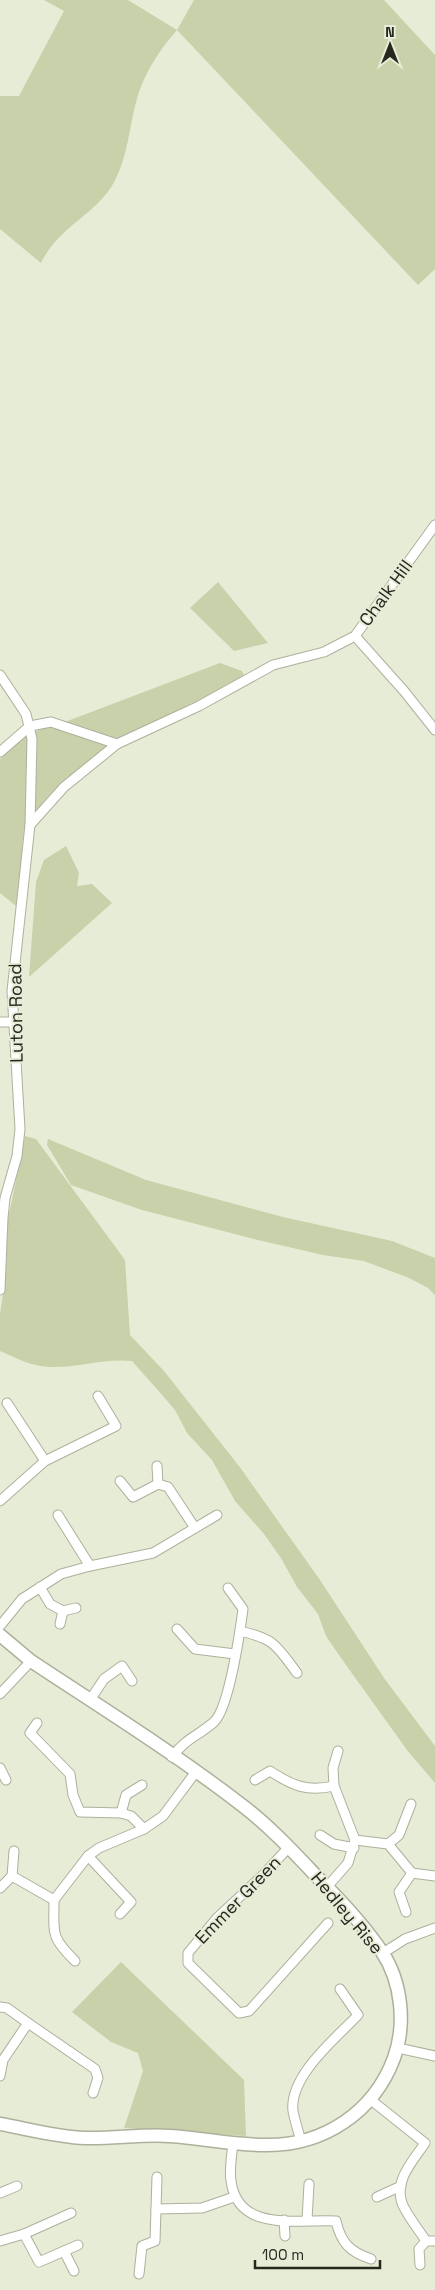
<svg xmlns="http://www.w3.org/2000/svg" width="435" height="2290" viewBox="0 0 435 2290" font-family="'Space Grotesk',sans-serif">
<rect width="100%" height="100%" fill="#e7ecd6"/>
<g fill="#c8d1a9">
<path d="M44 0H128L177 30 194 0H384L435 55V269L418 285 177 30C161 48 147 69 139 92 129 122 129 157 113 184 94 216 59 226 41 263L0 229V96H19L64 11Z"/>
<polygon points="218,582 268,643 234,651 190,608"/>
<path d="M220 663 242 671 244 675 237 681C176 712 48 766 24 834 21 842 23 855 22 864 20 878 18 892 16 906L0 893V759C19 739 29 731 57 725Z"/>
<polygon points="66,846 79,873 77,886 92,884 112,903 29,977 36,882 44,860"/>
<path d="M25 1136 36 1139 125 1260 130 1335 164 1371 239 1466 320 1580 384 1678 435 1746V1783L407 1750 341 1658 326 1636 318 1614 297 1587 281 1558 264 1534 235 1501 212 1460 187 1433 175 1410 163 1396 132 1361C104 1358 78 1368 51 1367 32 1367 17 1358 0 1351V1314L6 1274 7 1224Z"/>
<polygon points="48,1139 146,1180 283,1217 392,1241 435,1258 435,1295 428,1288 409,1278 364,1261 323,1255 258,1240 142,1210 71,1185 47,1145"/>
<polygon points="121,1962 244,2080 246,2136 124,2128 143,2071 138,2053 111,2042 72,2012"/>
</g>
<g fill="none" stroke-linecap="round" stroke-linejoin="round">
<defs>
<g id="street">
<polyline points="355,636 404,691 435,730"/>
<polyline points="0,675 26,714 32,739 30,825 12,991 20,1129 17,1156 5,1198 3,1218 0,1290"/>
<polyline points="0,752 30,726 51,722 117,744"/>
<polyline points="30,825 64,787 117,744 199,706 273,665 324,652 355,636 435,525"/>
<polyline points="0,1022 14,1022"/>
<polyline points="7,1403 45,1461"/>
<polyline points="157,1466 158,1484"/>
<polyline points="120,1481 133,1497 158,1484 168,1487 195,1528"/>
<polyline points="0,1501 45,1461 116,1426 98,1396"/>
<polyline points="58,1515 90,1566"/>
<polyline points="40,1587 50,1604 63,1611 60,1624"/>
<polyline points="63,1611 76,1608"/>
<polyline points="0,1626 22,1599 61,1574 90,1566 153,1553 217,1515"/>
<polyline points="177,1629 195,1649 235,1654"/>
<path d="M240 1631C275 1639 276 1645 297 1673"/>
<polyline points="0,1694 31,1661"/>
<polyline points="90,1700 104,1679 122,1666 132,1681"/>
<polyline points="37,1723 30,1733 70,1774 73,1795 80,1812 121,1813 131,1816 144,1829"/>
<path d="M172 1757C186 1738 198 1736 214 1722 229 1708 240 1632 243 1609L228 1588"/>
<polyline points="0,1768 6,1780"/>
<path d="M255 1780 270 1771C293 1786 307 1792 334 1786"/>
<polyline points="121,1813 126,1795 142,1785"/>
<polyline points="320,1835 334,1844 354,1848"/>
<polyline points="355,1840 388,1844 412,1873 435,1876"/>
<polyline points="388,1844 399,1835 411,1804"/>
<polyline points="289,1847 263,1875 217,1918 188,1953 188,1963 239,2013 249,2011 328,1923"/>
<polyline points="88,1856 131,1902 120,1914"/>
<polyline points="12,1876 14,1851"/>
<polyline points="327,1887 348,1863 355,1840 334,1786 333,1768 338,1751"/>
<polyline points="0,1888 12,1876 54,1900"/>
<polyline points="54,1900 88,1856 99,1848 144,1829 163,1816 195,1773"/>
<path d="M54 1900C54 1934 50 1936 75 1961"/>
<polyline points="406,1912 399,1892 412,1873"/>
<polyline points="383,1953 405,1939 435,1928"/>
<polyline points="0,2007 7,2008 28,2023 3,2060 0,2076"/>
<polyline points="28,2023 95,2069 98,2078 93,2093"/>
<polyline points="398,2048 435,2056"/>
<path d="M371 2100 425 2143C413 2161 394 2180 402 2203 406 2214 419 2230 426 2241H435"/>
<path d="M301 2141C298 2131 295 2121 293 2111 289 2076 336 2038 358 2015L340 1989"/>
<path d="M233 2142C232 2155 229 2169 231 2181 238 2233 297 2219 336 2221 341 2243 350 2252 371 2259"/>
<polyline points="0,2193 17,2186"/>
<polyline points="377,2197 401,2186"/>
<polyline points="156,2209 202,2208 234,2197"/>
<polyline points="284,2220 285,2236"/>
<polyline points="307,2220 309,2184"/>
<polyline points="24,2234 39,2262 78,2245"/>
<polyline points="0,2241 24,2234 71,2213"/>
<polyline points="64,2251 74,2271"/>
<polyline points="420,2265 419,2249 426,2241"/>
<polyline points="139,2274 142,2246 155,2241 157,2177"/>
</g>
<path id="secondary" d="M0 1635 31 1661C102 1708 176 1754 243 1806 272 1828 298 1857 323 1883 344 1904 365 1927 382 1952 402 1982 406 2025 394 2058 374 2112 324 2146 265 2145 233 2145 202 2138 170 2136 142 2134 113 2139 85 2138 57 2137 28 2129 0 2124"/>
</defs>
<use href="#street" stroke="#acb19c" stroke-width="11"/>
<use href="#secondary" stroke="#acb19c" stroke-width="15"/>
<use href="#street" stroke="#fff" stroke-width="9"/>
<use href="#secondary" stroke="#fff" stroke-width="12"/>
</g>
<g text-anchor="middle" stroke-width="4" stroke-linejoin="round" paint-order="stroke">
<g font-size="18" fill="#262820" stroke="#e7ecd6">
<text transform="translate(386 593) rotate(-54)" y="6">Chalk Hill</text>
<text transform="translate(16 1013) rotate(-91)" y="6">Luton Road</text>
<text transform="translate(238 1900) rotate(-46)" y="6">Emmer Green</text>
<text transform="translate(347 1913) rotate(50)" y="6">Hedley Rise</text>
</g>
</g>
<g transform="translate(390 45)" stroke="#e7ecd6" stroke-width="4" paint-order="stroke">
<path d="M0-4L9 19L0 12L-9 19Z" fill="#262820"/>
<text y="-8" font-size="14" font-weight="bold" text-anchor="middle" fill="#262820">N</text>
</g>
<path d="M255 2260v8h125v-8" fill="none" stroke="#262820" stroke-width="2.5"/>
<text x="262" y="2260" font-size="15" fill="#262820" stroke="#e7ecd6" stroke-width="4" paint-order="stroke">100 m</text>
</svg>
